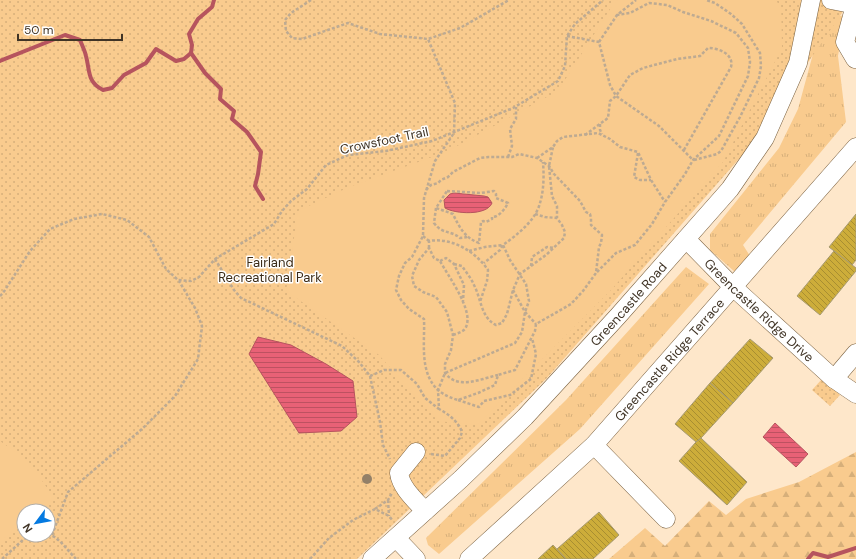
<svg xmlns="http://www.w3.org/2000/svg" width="856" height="559" viewBox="0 0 856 559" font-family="'DM Sans',sans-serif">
<defs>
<pattern id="grass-tufts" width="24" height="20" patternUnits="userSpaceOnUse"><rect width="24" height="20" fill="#f9cb8e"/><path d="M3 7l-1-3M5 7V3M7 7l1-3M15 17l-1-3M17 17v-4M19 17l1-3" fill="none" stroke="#d6af7a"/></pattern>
<pattern id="forest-firs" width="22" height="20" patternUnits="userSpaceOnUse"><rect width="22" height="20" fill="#f9cb8e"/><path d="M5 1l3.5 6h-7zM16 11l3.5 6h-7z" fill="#d6af7a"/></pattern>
<pattern id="park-dots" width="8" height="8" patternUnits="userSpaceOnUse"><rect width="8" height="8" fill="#f9cb8e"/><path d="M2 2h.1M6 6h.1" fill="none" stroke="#d6af7a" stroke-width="1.8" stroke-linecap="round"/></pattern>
<pattern id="water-rules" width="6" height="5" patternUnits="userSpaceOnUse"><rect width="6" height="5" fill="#e86176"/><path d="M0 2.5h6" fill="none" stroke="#bd5161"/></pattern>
<pattern id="building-back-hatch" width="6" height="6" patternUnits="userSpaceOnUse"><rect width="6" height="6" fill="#cdad3a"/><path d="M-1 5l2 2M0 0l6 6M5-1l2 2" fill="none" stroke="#a88e31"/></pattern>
</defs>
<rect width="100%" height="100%" fill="#fee7ca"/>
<g fill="url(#grass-tufts)">
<polygon points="828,15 845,16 838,56 846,122 743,245 750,256 735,272 710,250 710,234 779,148 798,109 820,28"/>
<polygon points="686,267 709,284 580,429 439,554 428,545 426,538 566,400"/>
</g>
<polygon fill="url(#forest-firs)" points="856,452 856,559 609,559 645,528 665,546 709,501 726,515 746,499 799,482"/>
<g fill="url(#park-dots)" fill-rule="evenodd">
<path d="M0 0H849L844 10 752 144 547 378 357 559H0ZM24 511H48V535H24Z"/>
<polygon points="822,379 840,395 830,406 812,390"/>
</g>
<g fill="#f9cb8e">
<polygon points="618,0 771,0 781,4 782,48 723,162 612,289 477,425 438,421 379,355 286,291 298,211 349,187 446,152 558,91 614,3"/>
<polygon points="0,441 28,461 55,499 39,511 24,511 24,522 0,542"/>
</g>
<g fill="url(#water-rules)" stroke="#b6545e">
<path d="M454 193 484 196 488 197 492 203C487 216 455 214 445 208L444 200 450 194Z"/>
<polygon points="258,337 291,345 326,364 353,381 357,417 341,431 299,433 249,354"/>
<polygon points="775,423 808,454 796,467 763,437"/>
</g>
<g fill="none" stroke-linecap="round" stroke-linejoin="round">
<g stroke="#b6545e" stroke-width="4">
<polyline points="191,53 205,73 221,89 220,99 234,111 232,119 247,132 261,152 258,174 255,186 263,199"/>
<path d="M0 61 65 35 80 40C82 45 85 51 86 56 90 71 87 82 103 90L112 88 124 75 146 63 156 49 176 61 184 59 191 53 192 45 189 34 198 19 212 7 214 0"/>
<polyline points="808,559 813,553 828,557 856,548"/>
</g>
</g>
<g fill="url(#building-back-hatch)" stroke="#a69a71">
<polygon points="856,214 856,260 852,265 829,247"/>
<polygon points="834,251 856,268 856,271 820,315 797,296"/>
<polygon points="750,339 773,358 733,403 710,383"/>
<polygon points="710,383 733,403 701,438 696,442 675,424"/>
<polygon points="701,438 747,482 727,505 679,461 696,442"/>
<polygon points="599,512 619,535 593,559 566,559 557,549"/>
<polygon points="553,545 566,559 538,559"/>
</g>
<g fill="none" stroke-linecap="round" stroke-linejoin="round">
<defs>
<g id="minor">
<polyline points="831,0 856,5"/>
<polyline points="855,59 845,42 855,5"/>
<path id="s1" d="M686 239 733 287 834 379 856 353"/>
<polyline points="834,379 856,394"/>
<polyline points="594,445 666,519"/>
<path d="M416 452 399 473C401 488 415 500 425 511"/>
<polyline points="396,538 416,559"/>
<path id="s2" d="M372 559 461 479 525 417 618 316 730 189 765 138 798 63 811 0"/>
<path id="s3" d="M469 559 594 445 856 147"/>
</g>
</defs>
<use href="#minor" stroke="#7b6241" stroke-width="19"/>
<g stroke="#bdaa92" stroke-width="2.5" stroke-dasharray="3 2" stroke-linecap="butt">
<polyline points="311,0 291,13 285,20 286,31 292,38 302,39 348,23 380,34 428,39 460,28 509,0"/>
<polyline points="567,36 599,42 610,85 616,96 659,126 693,160"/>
<polyline points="599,42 617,15 636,0"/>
<polyline points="600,124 600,130 602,134"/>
<path d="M585 135 608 118 610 101 616 96 630 75 643 68 677 59 700 56 708 48C719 48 734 54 731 67L684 150"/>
<polyline points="638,153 634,177 640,180 651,180"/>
<polyline points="508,157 512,146 510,129 516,119 516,107"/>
<polyline points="537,158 553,147 557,141 563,137 598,133 610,139 620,147 638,152 651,180 665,202"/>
<polyline points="694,160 717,154 721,151 740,117 759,78 761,66 760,53 742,24 731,14 715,3 706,0"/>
<path d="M426 190 431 185 438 183 441 180 448 177 453 172 480 158 489 157H512L519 154 524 155 537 158 549 166 554 174 580 201 586 212 590 214 591 218V225L602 235 601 243 599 247 596 273 583 291 571 304 536 324 535 331 515 370 498 375 495 385 478 393 458 400C451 398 444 395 438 390 419 372 425 343 424 319L409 309 401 300 396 290 399 276 405 263 412 257 423 236 424 198 435 161 454 133 455 103 428 39"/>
<path d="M447 191 481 193 494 191 496 194V198L508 203C505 209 499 217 492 217V219L486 222 483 221 481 222 479 243C465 238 459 227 453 214L436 208Z"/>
<path d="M436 208 434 223C443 235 451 230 460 238L468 237"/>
<polyline points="535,214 545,217 557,218"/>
<polyline points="423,236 429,241"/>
<path d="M429 248V241C452 237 476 252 488 270L487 281 480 302"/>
<polyline points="469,251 485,247 503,245 500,250 484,263"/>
<polyline points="215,259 234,290 241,298 342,346 359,362 370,376 380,422 383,445 390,459"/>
<polyline points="440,261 446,258 454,264 464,285 463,301"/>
<path d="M454 264 462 266C466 272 471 278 474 285 481 298 481 318 496 325L502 323 507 314 513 290 520 274 546 255 564 238 565 232 562 225 557 218V206L552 196 549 166 553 147"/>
<polyline points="531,266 532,257 547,247 554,248"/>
<polyline points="597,272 616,253 635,245 652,224 665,202 685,174 693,160 719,136 748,76 750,62 748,48 736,33 711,21 683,12 667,5 649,3 630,13 617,15"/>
<polyline points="513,290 525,312 536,324"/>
<polyline points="0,296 3,293 30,251 50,229 74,219 102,214 127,220 149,237 166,269 178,280 191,281 199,277 215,259 274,224 282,211 291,201 307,189 326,165 348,155 386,151 432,141 513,108 558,81 565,66 567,36 575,24 603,0"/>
<path d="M453 335C458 333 464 332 466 327 474 310 448 276 440 261L434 258 429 248 419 260 412 276 414 286 423 292 436 297 447 312 453 335 451 350 445 364V373C458 390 480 379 498 375"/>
<polyline points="370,376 384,370 401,370 417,384 425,398 439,409"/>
<polyline points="458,400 479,407 484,401 510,395 531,379 536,354 532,338"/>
<path d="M431 454 445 456 460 438 462 432C458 421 448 414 439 409L438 390 445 373 515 343 522 332 525 312 529 301 526 284 510 260 503 245C517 235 536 220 540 203 544 190 544 175 543 162"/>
<polyline points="388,500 389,516"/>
<polyline points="375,509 388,500 392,493"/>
<path d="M48 534C59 537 68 551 76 559"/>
<polyline points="52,535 68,492 142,429 175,396 198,359 202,326 195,308 179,281"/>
<polyline points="2,559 24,539 31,535"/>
<polyline points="310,559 329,538 353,520 375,509 389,516 393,521"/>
</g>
<use href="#minor" stroke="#fff" stroke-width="18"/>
</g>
<circle fill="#938068" cx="367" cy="479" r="5"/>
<g text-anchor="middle" stroke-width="3" stroke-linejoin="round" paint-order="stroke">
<g font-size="13" fill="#403426" stroke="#fff">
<text transform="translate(384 140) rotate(-12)" y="5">Crowsfoot Trail</text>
<text dy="5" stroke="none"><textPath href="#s2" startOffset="362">Greencastle Road</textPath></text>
<text dy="5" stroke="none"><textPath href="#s1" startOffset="102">Greencastle Ridge Drive</textPath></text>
<text dy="5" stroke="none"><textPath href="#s3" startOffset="283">Greencastle Ridge Terrace</textPath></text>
</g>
<g font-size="13" fill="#3c2c18" stroke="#fff">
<text x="270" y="267">Fairland<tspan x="270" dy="15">Recreational Park</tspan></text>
</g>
</g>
<g transform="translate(36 523) rotate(238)"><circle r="19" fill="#ffffff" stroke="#b3aea8"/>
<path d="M0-3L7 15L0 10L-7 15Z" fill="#057ae1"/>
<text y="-6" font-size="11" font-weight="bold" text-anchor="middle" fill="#403426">N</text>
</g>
<path d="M18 34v6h104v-6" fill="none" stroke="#403426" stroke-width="2"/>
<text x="24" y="34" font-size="12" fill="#403426" stroke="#ffffff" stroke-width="3" paint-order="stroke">50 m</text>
</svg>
